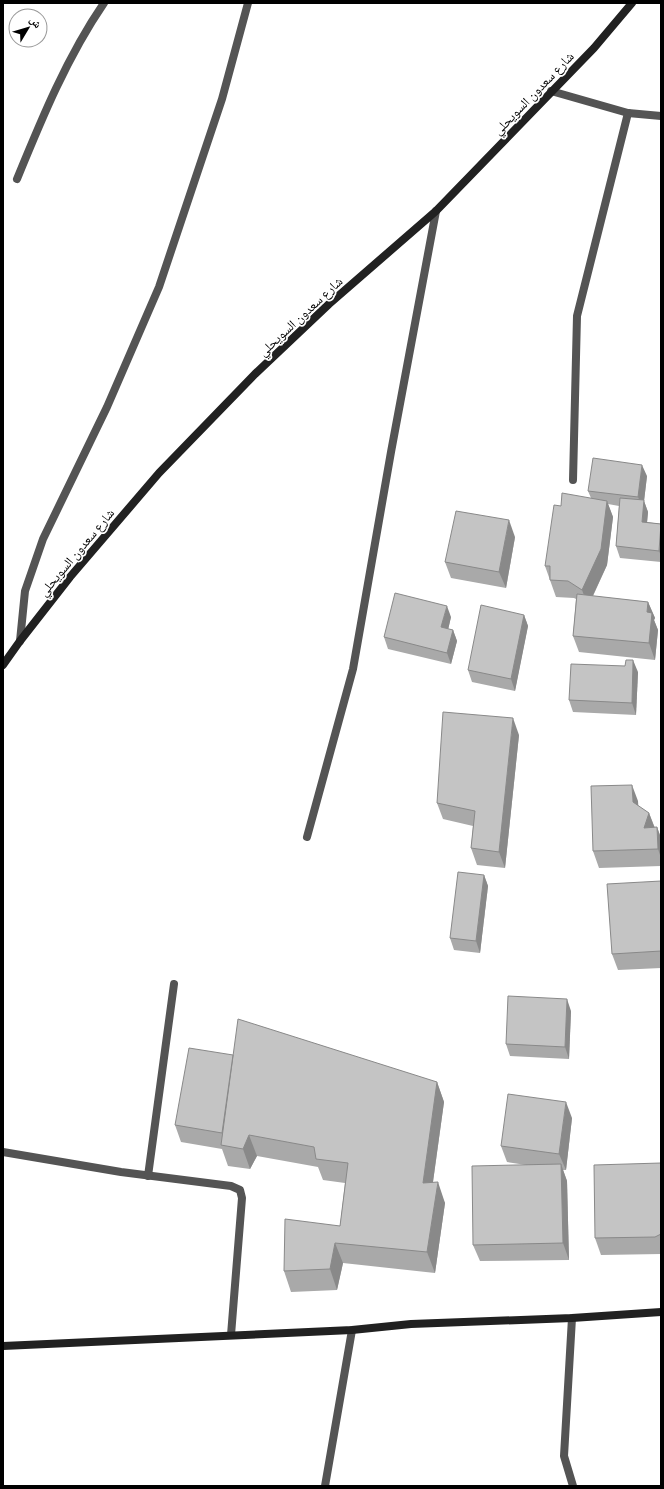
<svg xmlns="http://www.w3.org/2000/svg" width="664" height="1489" viewBox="0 0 664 1489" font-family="Manrope,'Noto Naskh Arabic',sans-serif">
<rect width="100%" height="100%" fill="#fff"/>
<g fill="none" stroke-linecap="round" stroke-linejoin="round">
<g stroke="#545454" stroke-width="8">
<polyline points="572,1318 564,1456 573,1486"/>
<polyline points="325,1486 352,1330"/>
</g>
<g stroke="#545454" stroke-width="8">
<polyline points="551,91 628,113 661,116"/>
<path d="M17 179C42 118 67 57 104 3"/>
<polyline points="573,480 577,316 628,113"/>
<polyline points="20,641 25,591 43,539 107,407 159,287 222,99 248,3"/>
<polyline points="307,837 353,669 391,452 436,211"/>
<polyline points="3,1152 121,1172 231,1186 240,1190 242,1198 231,1335"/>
<polyline points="148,1176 174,984"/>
</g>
<g stroke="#212121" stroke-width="8">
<polyline points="3,665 20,641 70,577 159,473 255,374 329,304 436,211 594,48 632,3"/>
<polyline points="3,1346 352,1330 411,1324 572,1318 661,1312"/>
</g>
</g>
<g fill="#a9a9a9">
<polygon points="647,476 644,501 648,512 647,522 661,524 661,562 620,558 616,546 619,506 608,504 613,517 607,565 593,596 648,602 655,618 654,620 658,630 655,660 579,652 573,636 576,599 574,598 556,597 545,566 561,506 591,498 588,491"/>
<polygon points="515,537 506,588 451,578 445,562"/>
<polygon points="524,615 528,626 515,691 472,682 468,670"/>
<polygon points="451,617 448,629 453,630 457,641 451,664 388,649 384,637"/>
<polygon points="638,672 636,715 573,712 569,700"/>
<polygon points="519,735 505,868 477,865 471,848 473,826 443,819 437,803"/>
<polygon points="638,801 638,806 649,813 655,828 657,827 661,838 661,866 599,868 593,851"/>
<polygon points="484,875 488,886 480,953 454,950 450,938"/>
<polygon points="661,881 661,968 618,970 612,954"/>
<polygon points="571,1011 569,1059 510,1056 506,1044"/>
<polygon points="233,1055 437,1082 444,1102 433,1182 445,1203 435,1273 343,1263 337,1290 291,1292 284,1271 340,1226 345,1183 323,1180 318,1167 257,1156 250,1169 228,1166 222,1149 181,1142 175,1125"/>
<polygon points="572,1118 566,1170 563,1170 567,1181 569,1260 480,1261 473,1245 526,1165 507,1162 501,1146"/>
<polygon points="661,1163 661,1254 601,1255 595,1238"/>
</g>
<g fill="#898989">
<polygon points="642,465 647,476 644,501 648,512 646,534 642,522 643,509 638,497"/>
<polygon points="607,501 613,517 607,565 588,606 582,590"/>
<polygon points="509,520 515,537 506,588 499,572"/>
<polygon points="661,530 661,556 659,551"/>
<polygon points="648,602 655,618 654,620 658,630 655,660 649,643 647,612"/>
<polygon points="447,606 451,617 446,639 441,627"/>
<polygon points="524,615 528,626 515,691 511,679"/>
<polygon points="453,630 457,641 451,664 447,653"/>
<polygon points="633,660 638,672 636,715 632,703"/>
<polygon points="513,718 519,735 505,868 499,852"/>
<polygon points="632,785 638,801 639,818 633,802"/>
<polygon points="649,813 655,829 644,828"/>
<polygon points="657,827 661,838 661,858 658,849"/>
<polygon points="484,875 488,886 480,953 476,941"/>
<polygon points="567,999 571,1011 569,1059 565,1047"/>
<polygon points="437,1082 444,1102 430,1203 423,1183"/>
<polygon points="566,1102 572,1118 566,1170 559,1154"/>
<polygon points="249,1135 257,1156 250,1169 243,1149"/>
<polygon points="561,1164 567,1181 569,1260 563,1243"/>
<polygon points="438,1182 445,1203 435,1273 427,1252"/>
<polygon points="335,1243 343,1263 337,1290 330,1269"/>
</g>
<g fill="#c4c4c4" stroke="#898989">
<polygon points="593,458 642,465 638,497 588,491"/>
<polygon points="562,493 607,501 601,549 582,590 568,581 550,580 550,566 545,566 554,505 561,506"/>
<polygon points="620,498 644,500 642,522 661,524 659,551 616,546"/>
<polygon points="456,511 509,520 499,572 445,562"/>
<polygon points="395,593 447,606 441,627 453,630 447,653 384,637"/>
<polygon points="577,594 648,602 647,612 652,613 649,643 573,636"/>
<polygon points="481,605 524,615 511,679 468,670"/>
<polygon points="626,660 633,660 632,703 569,700 571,664 625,666"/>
<polygon points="443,712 513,718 499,852 471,848 475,811 437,803"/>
<polygon points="632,785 633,802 649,813 644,828 657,827 658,849 593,851 591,786"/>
<polygon points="458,872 484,875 476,941 450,938"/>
<polygon points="661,881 661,951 612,954 607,884"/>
<polygon points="508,996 567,999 565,1047 506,1044"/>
<polygon points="238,1019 437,1082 423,1183 438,1182 427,1252 335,1243 330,1269 284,1271 285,1219 340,1226 348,1163 316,1159 314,1147 249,1135 243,1149 221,1145"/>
<polygon points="189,1048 233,1055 222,1133 175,1125"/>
<polygon points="508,1094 566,1102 559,1154 501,1146"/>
<polygon points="661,1163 661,1234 655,1237 595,1238 594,1165"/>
<polygon points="561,1164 563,1243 473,1245 472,1166"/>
</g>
<g text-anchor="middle" stroke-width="3.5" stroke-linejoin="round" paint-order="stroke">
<g font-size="13" fill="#000" stroke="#fff">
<text transform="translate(533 93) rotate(-46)" y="5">شارع سعدون السويحلي</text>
<text transform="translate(300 316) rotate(-43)" y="5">شارع سعدون السويحلي</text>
<text transform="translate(76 552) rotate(-50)" y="5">شارع سعدون السويحلي</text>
</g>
</g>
<rect width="664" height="1489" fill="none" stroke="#000000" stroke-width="8"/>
<g transform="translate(28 28) rotate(52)"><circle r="19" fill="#ffffff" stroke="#999999"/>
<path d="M0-3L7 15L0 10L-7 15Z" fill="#000000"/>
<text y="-6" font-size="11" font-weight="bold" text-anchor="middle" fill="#000000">ش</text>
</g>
</svg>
